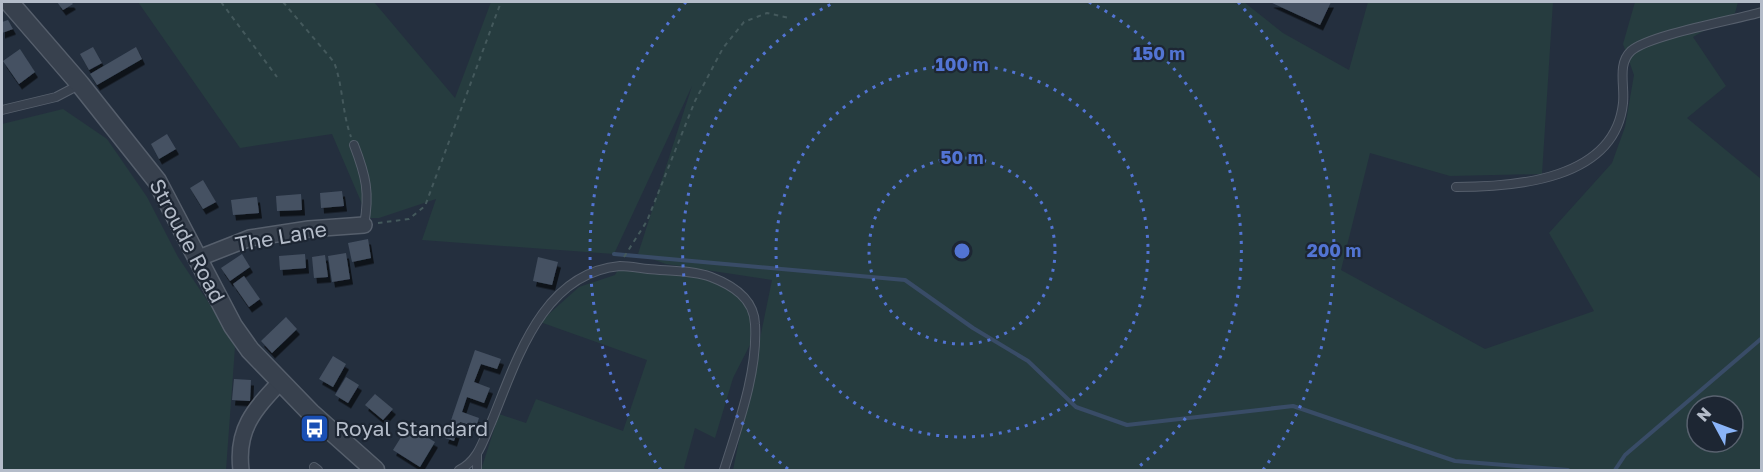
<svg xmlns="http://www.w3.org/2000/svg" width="1763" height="472" viewBox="0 0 1763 472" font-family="'Golos Text',sans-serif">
<defs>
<filter id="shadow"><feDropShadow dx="3" dy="5.5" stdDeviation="0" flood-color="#0009"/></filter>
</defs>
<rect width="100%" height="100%" fill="#242f3e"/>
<g fill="#263c3f" fill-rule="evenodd">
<path d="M138 2H374L455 98 491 2H1244L1283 33 1349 70 1368 2H1553L1542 174 1450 176 1370 153 1341 270 1485 349 1594 311 1549 233 1612 163 1625 127 1634 75 1623 44 1635 2H1738L1735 13 1693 37 1726 86 1687 118 1761 179V470H733L772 280 666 264 638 254 692 86 614 254 422 240 436 199 379 218H368L332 134 240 148ZM1697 406H1733V442H1697Z"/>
<polygon points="63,109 107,139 147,197 178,257 231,336 235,347 226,470 2,470 2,124"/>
<polygon points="620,266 662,270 724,282 755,317 756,333 733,378 715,438 695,428 684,468 687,470 481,470 499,414 526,423 536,399 623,431 647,360 540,322 579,287 615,275"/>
</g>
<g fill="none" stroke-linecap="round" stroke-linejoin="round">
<g stroke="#394c67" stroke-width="4">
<polyline points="614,254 905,280 973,328 1028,361 1076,407 1127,425 1293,406 1455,461 1568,470"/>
<polyline points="1615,470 1625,455 1762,338"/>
</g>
</g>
<g fill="#455162" filter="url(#shadow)">
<polygon points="57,2 71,2 73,4 63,10"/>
<polygon points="1270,2 1331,2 1320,25"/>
<polygon points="8,20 13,29 2,33 2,22"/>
<polygon points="93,47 102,63 89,70 80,54"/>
<polygon points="136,47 142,59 97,85 90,74"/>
<polygon points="20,49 35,72 19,84 3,61"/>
<polygon points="167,134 176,149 159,159 151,144"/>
<polygon points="203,180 216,202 203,209 190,188"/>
<polygon points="342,191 344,206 321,208 320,193"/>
<polygon points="301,194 302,210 277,211 276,196"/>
<polygon points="257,197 259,213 233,215 231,200"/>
<polygon points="368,239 371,258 352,262 348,243"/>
<polygon points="346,253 350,279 332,282 328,256"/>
<polygon points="242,254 250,267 230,281 221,268"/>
<polygon points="305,254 306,268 280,270 279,256"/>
<polygon points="325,255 328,277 314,278 312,257"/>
<polygon points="538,257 558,262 552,285 533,281"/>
<polygon points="244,276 260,299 249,307 233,284"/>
<polygon points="286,317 297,329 272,353 261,341"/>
<polygon points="475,350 501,359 497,369 481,364 474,382 490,388 484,403 467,397 462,412 479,418 476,427 460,422 454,441 445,438"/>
<polygon points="333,356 346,364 333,387 319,379"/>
<polygon points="346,377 359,385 348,403 335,395"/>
<polygon points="234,379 251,380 250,401 232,400"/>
<polygon points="375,394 393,409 383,420 365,405"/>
<polygon points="408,426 435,442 420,467 393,450"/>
</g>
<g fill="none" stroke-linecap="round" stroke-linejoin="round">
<defs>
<g id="service">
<polyline points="2,110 56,97 79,85"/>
<path d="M354 145C366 176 370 193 364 225"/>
<path d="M1456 187C1515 187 1615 180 1623 103 1625 86 1617 64 1631 51 1649 35 1734 20 1762 12"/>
<polyline points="314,467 318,470"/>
<path d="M459 470C478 461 483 441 491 423 516 363 541 273 620 266 629 266 639 268 648 269 667 271 692 270 711 277 732 285 754 298 755 324 758 372 738 425 724 470"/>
<polyline points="477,470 477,455"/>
</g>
<g id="minor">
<polyline points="199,258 250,238 309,229 364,225"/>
<path d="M241 470C236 429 254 410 281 381"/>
</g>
<polyline id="tertiary" points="9,2 80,84 157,181 233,326 250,350 311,413 375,470"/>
</defs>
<use href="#service" stroke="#565f6c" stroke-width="10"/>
<use href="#minor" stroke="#565f6c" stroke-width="18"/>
<use href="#tertiary" stroke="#565f6c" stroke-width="21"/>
<g stroke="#44595c" stroke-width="2" stroke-dasharray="4.5 4.5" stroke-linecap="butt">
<polyline points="221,2 277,77"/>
<path d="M283 2 334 62C343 86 342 112 351 137"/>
<polyline points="378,223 409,219 425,206 501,2"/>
<polyline points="624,257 647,221 695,101 723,48 744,22 767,13 789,18"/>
</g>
<use href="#service" stroke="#38414e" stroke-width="8"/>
<use href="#minor" stroke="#38414e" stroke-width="15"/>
<use href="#tertiary" stroke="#38414e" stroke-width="18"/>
</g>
<g fill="none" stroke="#5274d3" stroke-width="3" stroke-dasharray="3 6">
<circle cx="962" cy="251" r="93"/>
<circle cx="962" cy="251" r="186"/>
<path d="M788 469A279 279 0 0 1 835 2M1089 2A279 279 0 0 1 1136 469"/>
<path d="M661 470A372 372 0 0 1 686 2M1238 2A372 372 0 0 1 1263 470"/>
</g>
<defs>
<symbol id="bus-square" viewBox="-11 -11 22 22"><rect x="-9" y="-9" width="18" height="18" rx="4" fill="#1a4fb4" stroke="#1d2633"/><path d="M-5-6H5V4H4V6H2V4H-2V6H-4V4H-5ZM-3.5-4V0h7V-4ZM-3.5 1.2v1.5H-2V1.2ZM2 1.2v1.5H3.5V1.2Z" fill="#fff"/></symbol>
</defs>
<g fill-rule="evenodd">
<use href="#bus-square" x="298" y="412" width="33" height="33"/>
</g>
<g text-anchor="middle" stroke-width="4.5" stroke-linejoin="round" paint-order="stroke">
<g font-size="21" fill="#b4bcc9" stroke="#1d2633">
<text transform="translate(281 237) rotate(-10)" y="7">The Lane</text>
<text transform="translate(187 241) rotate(62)" y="7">Stroude Road</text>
</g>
<g font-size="21" fill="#b4bcc9" stroke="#1d2633" text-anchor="start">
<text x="335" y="436">Royal Standard</text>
</g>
</g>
<circle cx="962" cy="251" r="9" fill="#5274d3" stroke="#1d2633" stroke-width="3"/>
<g font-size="18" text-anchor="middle" font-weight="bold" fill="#5274d3" stroke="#1d2633" stroke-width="4.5" stroke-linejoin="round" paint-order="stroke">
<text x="1159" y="60">150 m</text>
<text x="962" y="71">100 m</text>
<text x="962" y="164">50 m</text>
<text x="1334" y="257">200 m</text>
</g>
<rect width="1763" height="472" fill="none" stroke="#b4bcc9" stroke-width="6"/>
<g transform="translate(1715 424) rotate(311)"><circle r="28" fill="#1d2633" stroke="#59626f" stroke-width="1.5"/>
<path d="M0-4.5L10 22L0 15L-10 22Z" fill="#8ab4f8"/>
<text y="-9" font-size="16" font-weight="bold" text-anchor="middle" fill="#b4bcc9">N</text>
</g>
</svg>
